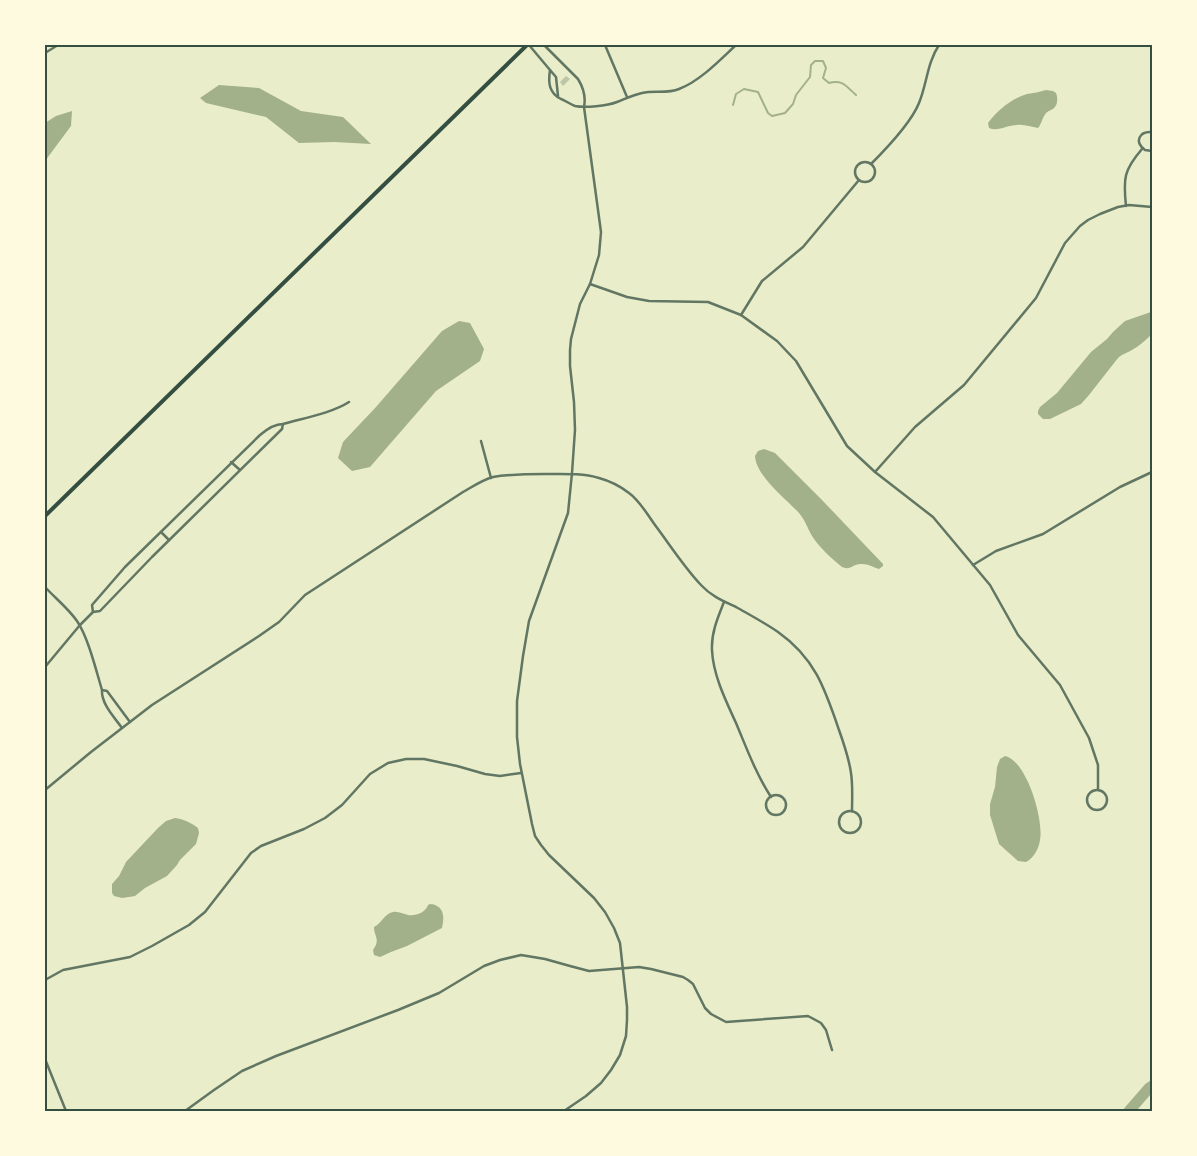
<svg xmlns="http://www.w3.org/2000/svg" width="1197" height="1156" viewBox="0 0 1197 1156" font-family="Manrope,sans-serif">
<rect width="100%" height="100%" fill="#e9edc9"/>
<g fill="#a3b18a">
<polygon points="219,85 259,88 301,111 343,117 371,144 334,142 299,143 266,117 206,103 200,98"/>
<path d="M1046 90 1053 91 1056 93C1058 98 1058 105 1053 109 1051 110 1048 111 1046 113 1042 118 1042 123 1038 128 1031 127 1024 124 1017 125 1007 125 998 132 989 128L988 123C998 110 1011 99 1027 94 1033 93 1040 92 1046 90Z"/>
<polygon points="72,111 71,126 45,161 45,123 56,116"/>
<path d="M1151 312H1152V334C1146 340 1139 346 1132 350 1127 353 1122 354 1118 358L1089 395 1081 404 1050 419H1043L1038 414V411L1040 407 1057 393 1091 352 1107 339 1113 332 1125 321Z"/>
<polygon points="459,321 470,323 484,349 480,361 436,391 370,467 352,471 338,458 343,442 376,407 442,331"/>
<path d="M764 449 775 453 822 500 883 564V566L879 569C873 567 868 564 862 564 853 563 851 571 842 567 831 558 820 548 812 536 808 529 805 520 799 513 786 499 756 476 755 456L758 451Z"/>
<path d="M1005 756C1027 761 1044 820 1040 840 1039 848 1034 858 1026 862L1018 861 999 844 990 815V804L995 787 997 767 1000 759Z"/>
<path d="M175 818C183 819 192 823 198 828L199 833 196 844 180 860 177 865 167 876 145 888 135 896 129 897 122 898 114 896 112 893V884L119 876 126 862 158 828 166 821Z"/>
<path d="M430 904C444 905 445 917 442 928L407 946 391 952 380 957 374 955 373 950C381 939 374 937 374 927 381 924 384 914 393 912 398 911 403 914 408 915 416 916 425 913 428 905Z"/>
</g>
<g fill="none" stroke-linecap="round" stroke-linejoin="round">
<path stroke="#a3b18a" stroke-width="2" d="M733 105 736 94 744 89 758 92 768 113 772 116 785 113 793 104 796 95 810 77 811 65 815 61H823L826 68 823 78 829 83C842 79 846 86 856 95"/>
<polyline stroke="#a3b18a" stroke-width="11" points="1129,1111 1149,1088 1152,1086"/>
</g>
<polygon fill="#bcc5a7" points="566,76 570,79 563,86 560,82"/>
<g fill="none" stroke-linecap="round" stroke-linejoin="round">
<g stroke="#617663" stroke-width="2.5">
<path d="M529 45 550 70C548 83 549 93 561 99 566 101 570 104 575 106 585 108 607 106 617 102 625 99 633 95 642 93 654 90 667 94 679 89 700 81 720 60 736 45"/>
<path d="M544 45 578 79C583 87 586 97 584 107L601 232 599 255 590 284 580 304 571 339 570 350V366L574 402 575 430 572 473 568 513 529 621 523 656 517 701V737L520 764 532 824 535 836 541 845 549 855 594 898 605 912 614 928 620 943 627 1007V1020L626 1036 620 1055 611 1070 601 1083 586 1096 564 1111"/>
<polyline points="605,45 627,97"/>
<polyline points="45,53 58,45"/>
<polyline points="550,70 556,77 558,96"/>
<path d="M1152 132C1139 131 1134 142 1145 150L1152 151"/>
<circle cx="865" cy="172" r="10"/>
<path d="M871 164C886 149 911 123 919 103 927 84 927 63 939 45"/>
<path d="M1126 206C1123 178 1124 170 1142 149"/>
<polyline points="590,284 627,297 649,301 708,302 741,315 777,341 796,361 847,446 875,472 933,517 990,585 1018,635 1060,685 1089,738 1098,765 1098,789"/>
<polyline points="741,315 762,281 803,247 859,180"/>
<polyline points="481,441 491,478"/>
<polyline points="231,462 240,470"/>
<polyline points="875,472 915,427 964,385 1036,298 1065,243 1080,226 1088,220 1100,214 1118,207 1129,205 1152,207"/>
<polyline points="161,532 169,540"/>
<polyline points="973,565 996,551 1043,534 1120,487 1152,472"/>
<path d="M45 587C55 598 68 608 77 621 88 637 96 670 102 690 101 704 115 718 122 728"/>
<path d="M724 602C718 617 711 633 712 650 713 675 726 701 736 723 747 749 756 774 771 797"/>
<path d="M93 612 92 605 125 567 260 435C267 429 274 424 283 424 304 418 332 413 349 402"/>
<polyline points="45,667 80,625 93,612 100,611 152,557 282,429 283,424"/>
<polyline points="102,690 107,691 130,722"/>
<circle cx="1097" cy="800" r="10"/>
<path d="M45 790 91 752 152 705 259 636 279 622 305 595 463 492C472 487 482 480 493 477 510 474 529 474 546 474 564 474 582 473 599 478 610 481 620 486 629 493 640 501 647 514 655 525 670 545 684 567 701 585 711 596 723 601 736 607 750 615 765 623 778 632 815 658 825 689 839 730 844 744 849 759 851 773 853 786 852 799 852 811"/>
<circle cx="776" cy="805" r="10"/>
<circle cx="850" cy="822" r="11"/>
<polyline points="45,980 63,970 130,957 152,946 189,925 205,912 251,853 261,846 304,829 325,818 342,805 370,774 388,763 406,759 424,759 457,766 485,774 500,776 521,773"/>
<polyline points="45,1059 66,1111"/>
<polyline points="185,1111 214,1090 242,1071 276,1056 398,1010 439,993 484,966 500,960 521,955 545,959 570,966 589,971 639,967 651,969 683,977 688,980 693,984 705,1008 711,1014 726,1022 808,1016 821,1023 826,1030 832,1050"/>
</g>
<polyline stroke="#344e41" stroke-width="4" points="45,516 527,45"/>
</g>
<rect width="1197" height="1156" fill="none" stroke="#fefae0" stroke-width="92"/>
<rect x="46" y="46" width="1105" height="1064" fill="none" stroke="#344e41" stroke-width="2"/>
</svg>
